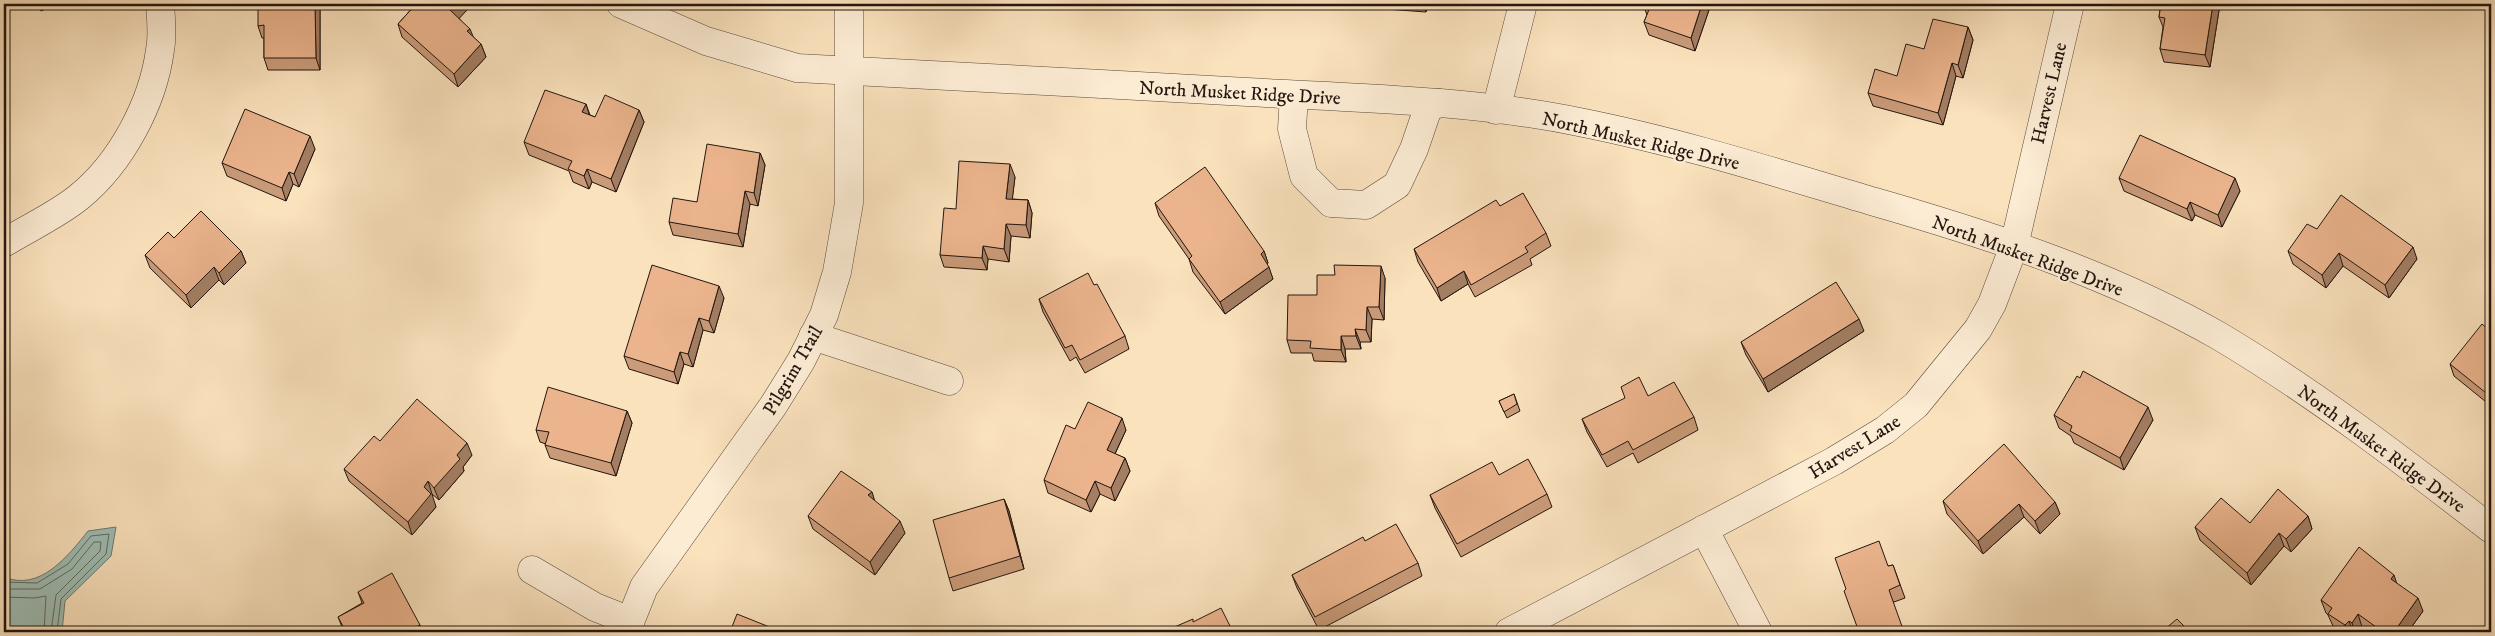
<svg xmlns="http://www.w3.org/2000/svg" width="2495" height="636" viewBox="0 0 2495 636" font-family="'IM FELL DW Pica',serif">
<rect width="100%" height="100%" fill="#fae2bd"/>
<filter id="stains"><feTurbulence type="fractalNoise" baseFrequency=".004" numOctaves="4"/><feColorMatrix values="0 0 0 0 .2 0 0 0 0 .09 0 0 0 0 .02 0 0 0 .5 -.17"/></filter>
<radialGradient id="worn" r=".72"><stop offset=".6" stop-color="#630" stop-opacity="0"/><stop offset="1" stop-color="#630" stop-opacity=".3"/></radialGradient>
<path fill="#9ebdb4" stroke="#6d7a72" d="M116 527 111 556 65 601 62 632H4V577C40 592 68 556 88 531Z"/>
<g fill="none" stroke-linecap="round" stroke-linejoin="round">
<g stroke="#606a62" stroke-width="1">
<polyline points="4,582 37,583 68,564 91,536 109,534 106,554 61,599 57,632"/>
<polyline points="4,589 40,589 72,569 94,542 101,542 100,551 56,595 51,632"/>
<polyline points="4,597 34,598 46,596 44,632"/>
</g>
<defs>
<g id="minor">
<path d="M621 4 706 41 797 68C947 75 1097 84 1247 92 1356 98 1472 100 1579 122 1680 142 1777 173 1875 202 1993 236 2112 275 2219 336 2315 393 2403 461 2491 529"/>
<polyline points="1294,95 1292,129 1304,176 1331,203 1366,205 1397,185 1414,149 1428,108 1439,103"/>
<polyline points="1496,110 1523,4"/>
<path d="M4 243C28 228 57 215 79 197 121 163 153 103 160 50 163 35 161 19 160 4"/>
<polyline points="813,336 949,381"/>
<polyline points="1704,529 1758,632"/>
<polyline points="532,570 595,607 630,621"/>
<polyline points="626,632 644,587 773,406 801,361 824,315 837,272 849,203 849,4"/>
<polyline points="1509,632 1834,461 1885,430 1916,405 1978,329 1992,304 2014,246 2070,4"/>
</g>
</defs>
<use href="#minor" stroke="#59493b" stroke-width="29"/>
<use href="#minor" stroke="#fcecd4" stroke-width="28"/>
</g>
<g fill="#ca9b79" stroke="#231610">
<polygon points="37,4 57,4 41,11"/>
<polygon points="320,4 320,70 268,70 264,58 264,38 262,38 258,26"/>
<polygon points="415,4 464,4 467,10 459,18 473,37 481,44 486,57 458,87 402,37 398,24 415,5"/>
<polygon points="1318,4 1427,4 1426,12"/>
<polygon points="1643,4 1711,4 1695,51 1649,35 1644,22 1647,15"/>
<polygon points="2161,4 2220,4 2210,67 2164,62 2160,49 2163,27 2159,17"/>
<polygon points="1968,27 1973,40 1963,78 1956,76 1943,125 1873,106 1868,93 1897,76 1924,49"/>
<polygon points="586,104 590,115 595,117 639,110 644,122 616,192 592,182 589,189 573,182 569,171 529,155 524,142"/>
<polygon points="315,149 299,187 293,184 286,201 227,176 222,163"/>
<polygon points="760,153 765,165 758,206 750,204 743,247 673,235 669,222 697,202"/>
<polygon points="1015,177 1012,199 1028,200 1032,213 1030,238 1011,236 1009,262 988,259 987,270 944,267 940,255 956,209"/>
<polygon points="2119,178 2240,191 2222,227 2195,215 2192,221 2124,191"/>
<polygon points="1155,203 1264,251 1268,263 1267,264 1273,279 1225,314 1193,272 1189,259 1159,216"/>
<polygon points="1500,206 1546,233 1551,246 1530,259 1532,265 1475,297 1468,284 1441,301 1418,262 1414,249"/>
<polygon points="2317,229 2417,259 2389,298 2343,266 2326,288 2293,264 2288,251"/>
<polygon points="174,238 241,251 246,263 224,285 219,280 191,308 150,268 145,255"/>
<polygon points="1385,278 1384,320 1372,319 1371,342 1360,342 1361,349 1345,349 1346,362 1314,361 1312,353 1291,353 1287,340 1317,295"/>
<polygon points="1094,285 1125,336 1129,349 1085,373 1076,357 1070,361 1043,312 1039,299"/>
<polygon points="724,298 714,333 703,330 693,367 684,364 678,384 629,369 624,356"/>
<polygon points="1864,331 1768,392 1746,355 1741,342"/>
<polygon points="2491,332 2491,406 2454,376 2450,364"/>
<polygon points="1514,394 1520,411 1507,418 1499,401"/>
<polygon points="1648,396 1694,417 1698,430 1638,463 1633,453 1607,467 1587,432 1582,419"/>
<polygon points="627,411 632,423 616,476 550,458 545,445 546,444 540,442 536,430"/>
<polygon points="2054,415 2153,420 2124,470 2074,443 2071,436 2059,428"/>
<polygon points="1126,430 1115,454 1125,458 1130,471 1115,501 1100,494 1091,512 1048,493 1044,480"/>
<polygon points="472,455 463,467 464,471 439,500 432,494 431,495 436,507 412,535 349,481 344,469"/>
<polygon points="872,492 874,500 905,533 875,575 813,529 808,516"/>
<polygon points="1547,494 1552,507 1461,557 1435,508 1430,495"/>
<polygon points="1004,499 1009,511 1024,569 953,591 949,578"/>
<polygon points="1943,501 2055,502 2060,514 2040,534 2024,517 1983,554 1947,514"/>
<polygon points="2308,516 2312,529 2291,552 2284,546 2251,585 2200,540 2195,527 2250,523"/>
<polygon points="1365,541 1418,563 1422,576 1319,630 1297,588 1292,575"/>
<polygon points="1893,565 1905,598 1894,602 1846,589 1888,566"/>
<polygon points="2397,583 2423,611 2408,632 2370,632 2362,627 2359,632 2342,632 2333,626 2328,615 2326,613 2321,600"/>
<polygon points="358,592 420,625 423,632 344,632 338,617 362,603"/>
</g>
<g fill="#a47e63" stroke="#231610">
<polygon points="315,4 320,4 320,70 316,58"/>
<polygon points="456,4 464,4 467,10 455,23 450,10"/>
<polygon points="1423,4 1427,4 1426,12"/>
<polygon points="1702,4 1711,4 1695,51 1691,38"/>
<polygon points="2213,4 2220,4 2210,67 2205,55"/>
<polygon points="1968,27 1973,40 1963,78 1958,65"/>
<polygon points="470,29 475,41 467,31"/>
<polygon points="481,44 486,57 458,87 454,74"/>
<polygon points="1952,63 1956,76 1943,125 1938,113"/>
<polygon points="586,104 590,117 582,112"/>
<polygon points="639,110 644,122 616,192 611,179"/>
<polygon points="310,136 315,149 299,187 294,174"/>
<polygon points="760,153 765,165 758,206 754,193"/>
<polygon points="1010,164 1015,177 1011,211 1006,199"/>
<polygon points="587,169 592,182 589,189 584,176"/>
<polygon points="289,172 293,184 286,201 282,188"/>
<polygon points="2235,178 2240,191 2222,227 2218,215"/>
<polygon points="745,191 750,204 743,247 738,234"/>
<polygon points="1028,200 1032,213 1030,238 1026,225"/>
<polygon points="2190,202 2195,215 2192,221 2187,209"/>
<polygon points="1006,224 1011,236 1009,262 1004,249"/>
<polygon points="983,246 988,259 987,270 982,258"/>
<polygon points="2413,247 2417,259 2389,298 2385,285"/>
<polygon points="241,251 246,263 224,285 219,273"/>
<polygon points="1264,251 1268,263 1265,267 1261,254"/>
<polygon points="2339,253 2343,266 2326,288 2322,275"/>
<polygon points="1381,266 1385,278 1384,320 1379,307"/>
<polygon points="214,267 219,280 191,308 186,295"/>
<polygon points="1269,267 1273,279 1225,314 1220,302"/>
<polygon points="1464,271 1468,284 1441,301 1437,288"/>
<polygon points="719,286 724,298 714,333 709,321"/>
<polygon points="1367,307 1372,319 1371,342 1366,330"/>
<polygon points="699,318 703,330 693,367 688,354"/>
<polygon points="1859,319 1864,331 1768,392 1763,379"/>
<polygon points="1355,329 1360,342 1361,349 1356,336"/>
<polygon points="1341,336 1345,349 1346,362 1341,350"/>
<polygon points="680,352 684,364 678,384 674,372"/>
<polygon points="2148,407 2153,420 2124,470 2120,458"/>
<polygon points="627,411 632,423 616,476 611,463"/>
<polygon points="1122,418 1126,430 1111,462 1107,450"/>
<polygon points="467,443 472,455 463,467 464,471 439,500 434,488 457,455"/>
<polygon points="1125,458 1130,471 1115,501 1111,488"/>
<polygon points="428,481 436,507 412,535 408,522 424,487"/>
<polygon points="1095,481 1100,494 1091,512 1086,500"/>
<polygon points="872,492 876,505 868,495"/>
<polygon points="1004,499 1009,511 1024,569 1020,556"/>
<polygon points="2055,502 2060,514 2040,534 2035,521"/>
<polygon points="2019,504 2024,517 1983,554 1978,541"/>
<polygon points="2308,516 2312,529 2291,552 2286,539"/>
<polygon points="900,521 905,533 875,575 870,562"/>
<polygon points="2279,533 2284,546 2251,585 2247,573"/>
<polygon points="2394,575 2398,587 2391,579"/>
<polygon points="2418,598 2423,611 2408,632 2394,632"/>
<polygon points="2358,614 2362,627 2359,632 2355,632 2352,623"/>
<polygon points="2349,621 2353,632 2347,632 2345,625"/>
</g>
<g fill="#ebb48d" stroke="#231610">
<polygon points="258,4 315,4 316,58 264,58 264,25 258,26"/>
<polygon points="416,4 456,4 450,10 470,29 467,31 481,44 454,74 398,24"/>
<polygon points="1643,4 1702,4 1691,38 1644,22 1650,7"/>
<polygon points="2161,4 2213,4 2205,55 2160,49 2165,18 2159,17"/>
<polygon points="1933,19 1968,27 1958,65 1952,63 1938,113 1868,93 1875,69 1897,76 1906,44 1924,49"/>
<polygon points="545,90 586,104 582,112 595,117 605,95 639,110 611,179 587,169 584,176 568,169 572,161 524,142"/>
<polygon points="245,109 310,136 294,174 289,172 282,188 222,163"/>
<polygon points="2140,135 2235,178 2218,215 2190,202 2187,209 2119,178"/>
<polygon points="707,144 760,153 754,193 745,191 738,234 669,222 673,198 697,202"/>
<polygon points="959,161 1010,164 1006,199 1028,200 1026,225 1006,224 1004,249 983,246 982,258 940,255 944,208 956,209"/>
<polygon points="1205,167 1264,251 1261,254 1269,267 1220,302 1189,259 1192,256 1155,203"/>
<polygon points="1523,193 1546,233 1525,247 1528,252 1471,285 1464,271 1437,288 1414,249 1496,200 1500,206"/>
<polygon points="2341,195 2413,247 2385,285 2339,253 2322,275 2288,251 2307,224 2317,229"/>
<polygon points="201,211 241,251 219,273 214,267 186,295 145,255 168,232 174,238"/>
<polygon points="652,265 719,286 709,321 699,318 688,354 680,352 674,372 624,356"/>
<polygon points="1334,265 1381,266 1379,307 1367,307 1366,330 1355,329 1356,336 1341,336 1341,350 1310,348 1311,341 1287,340 1288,295 1317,295 1317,275 1335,275"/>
<polygon points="1088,273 1094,285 1097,284 1125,336 1080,360 1072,345 1065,348 1039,299"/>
<polygon points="1836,282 1859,319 1763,379 1741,342"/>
<polygon points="2482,324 2491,332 2491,397 2450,364"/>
<polygon points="2083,371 2148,407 2120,458 2070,431 2072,426 2054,415 2077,376 2080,378"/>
<polygon points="1639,377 1648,396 1674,382 1694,417 1633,450 1628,441 1602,455 1582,419 1625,398 1621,387"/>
<polygon points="548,387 627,411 611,463 545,445 549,432 536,430"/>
<polygon points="1514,394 1517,404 1504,412 1499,401"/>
<polygon points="417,399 467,443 457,455 460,459 434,488 428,481 424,487 431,494 408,522 344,469 374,436 380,441"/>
<polygon points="1088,402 1122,418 1107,450 1125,458 1111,488 1095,481 1086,500 1044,480 1066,425 1075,429"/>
<polygon points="2004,444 2055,502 2035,521 2019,504 1978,541 1943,501"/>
<polygon points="1528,459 1547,494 1457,544 1430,495 1492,462 1499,475"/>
<polygon points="841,471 872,492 868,495 900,521 870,562 808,516"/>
<polygon points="2278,489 2308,516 2286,539 2279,533 2247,573 2195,527 2221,498 2250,523"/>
<polygon points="1004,499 1020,556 949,578 933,520"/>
<polygon points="1396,524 1418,563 1315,617 1292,575 1363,537 1365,541"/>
<polygon points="1879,541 1888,566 1893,565 1900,585 1889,590 1904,632 1859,632 1844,591 1846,589 1835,558"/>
<polygon points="2359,547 2394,575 2391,579 2418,598 2394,632 2383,632 2358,614 2352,623 2349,621 2345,625 2328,614 2332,608 2321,600"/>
<polygon points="392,573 420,625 404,632 346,632 338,617 364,603 358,592"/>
<polygon points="1221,608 1233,632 1163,632 1193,619 1193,622"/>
<polygon points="737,614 782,632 730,632"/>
<polygon points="2177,619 2189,631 2188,632 2168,632 2165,629"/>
</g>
<g text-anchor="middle" stroke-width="4.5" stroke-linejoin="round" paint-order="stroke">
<g font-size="19" fill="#231610" stroke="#fcecd4">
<text transform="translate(1240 92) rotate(3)" y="7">North Musket Ridge Drive</text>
<text transform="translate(2048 93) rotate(-77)" y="7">Harvest Lane</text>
<text transform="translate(1641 140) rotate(13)" y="7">North Musket Ridge Drive</text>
<text transform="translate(2028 255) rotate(20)" y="7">North Musket Ridge Drive</text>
<text transform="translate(792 370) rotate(-60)" y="7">Pilgrim Trail</text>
<text transform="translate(1854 446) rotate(-32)" y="7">Harvest Lane</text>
<text transform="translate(2382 448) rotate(36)" y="7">North Musket Ridge Drive</text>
</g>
</g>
<rect width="2495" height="636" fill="none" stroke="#fae2bd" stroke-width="20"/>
<rect x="5" y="5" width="2485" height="626" fill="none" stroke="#231610" stroke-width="2.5"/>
<rect x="10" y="10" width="2475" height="616" fill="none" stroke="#231610"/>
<rect width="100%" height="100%" filter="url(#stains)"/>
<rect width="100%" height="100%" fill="url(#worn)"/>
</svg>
